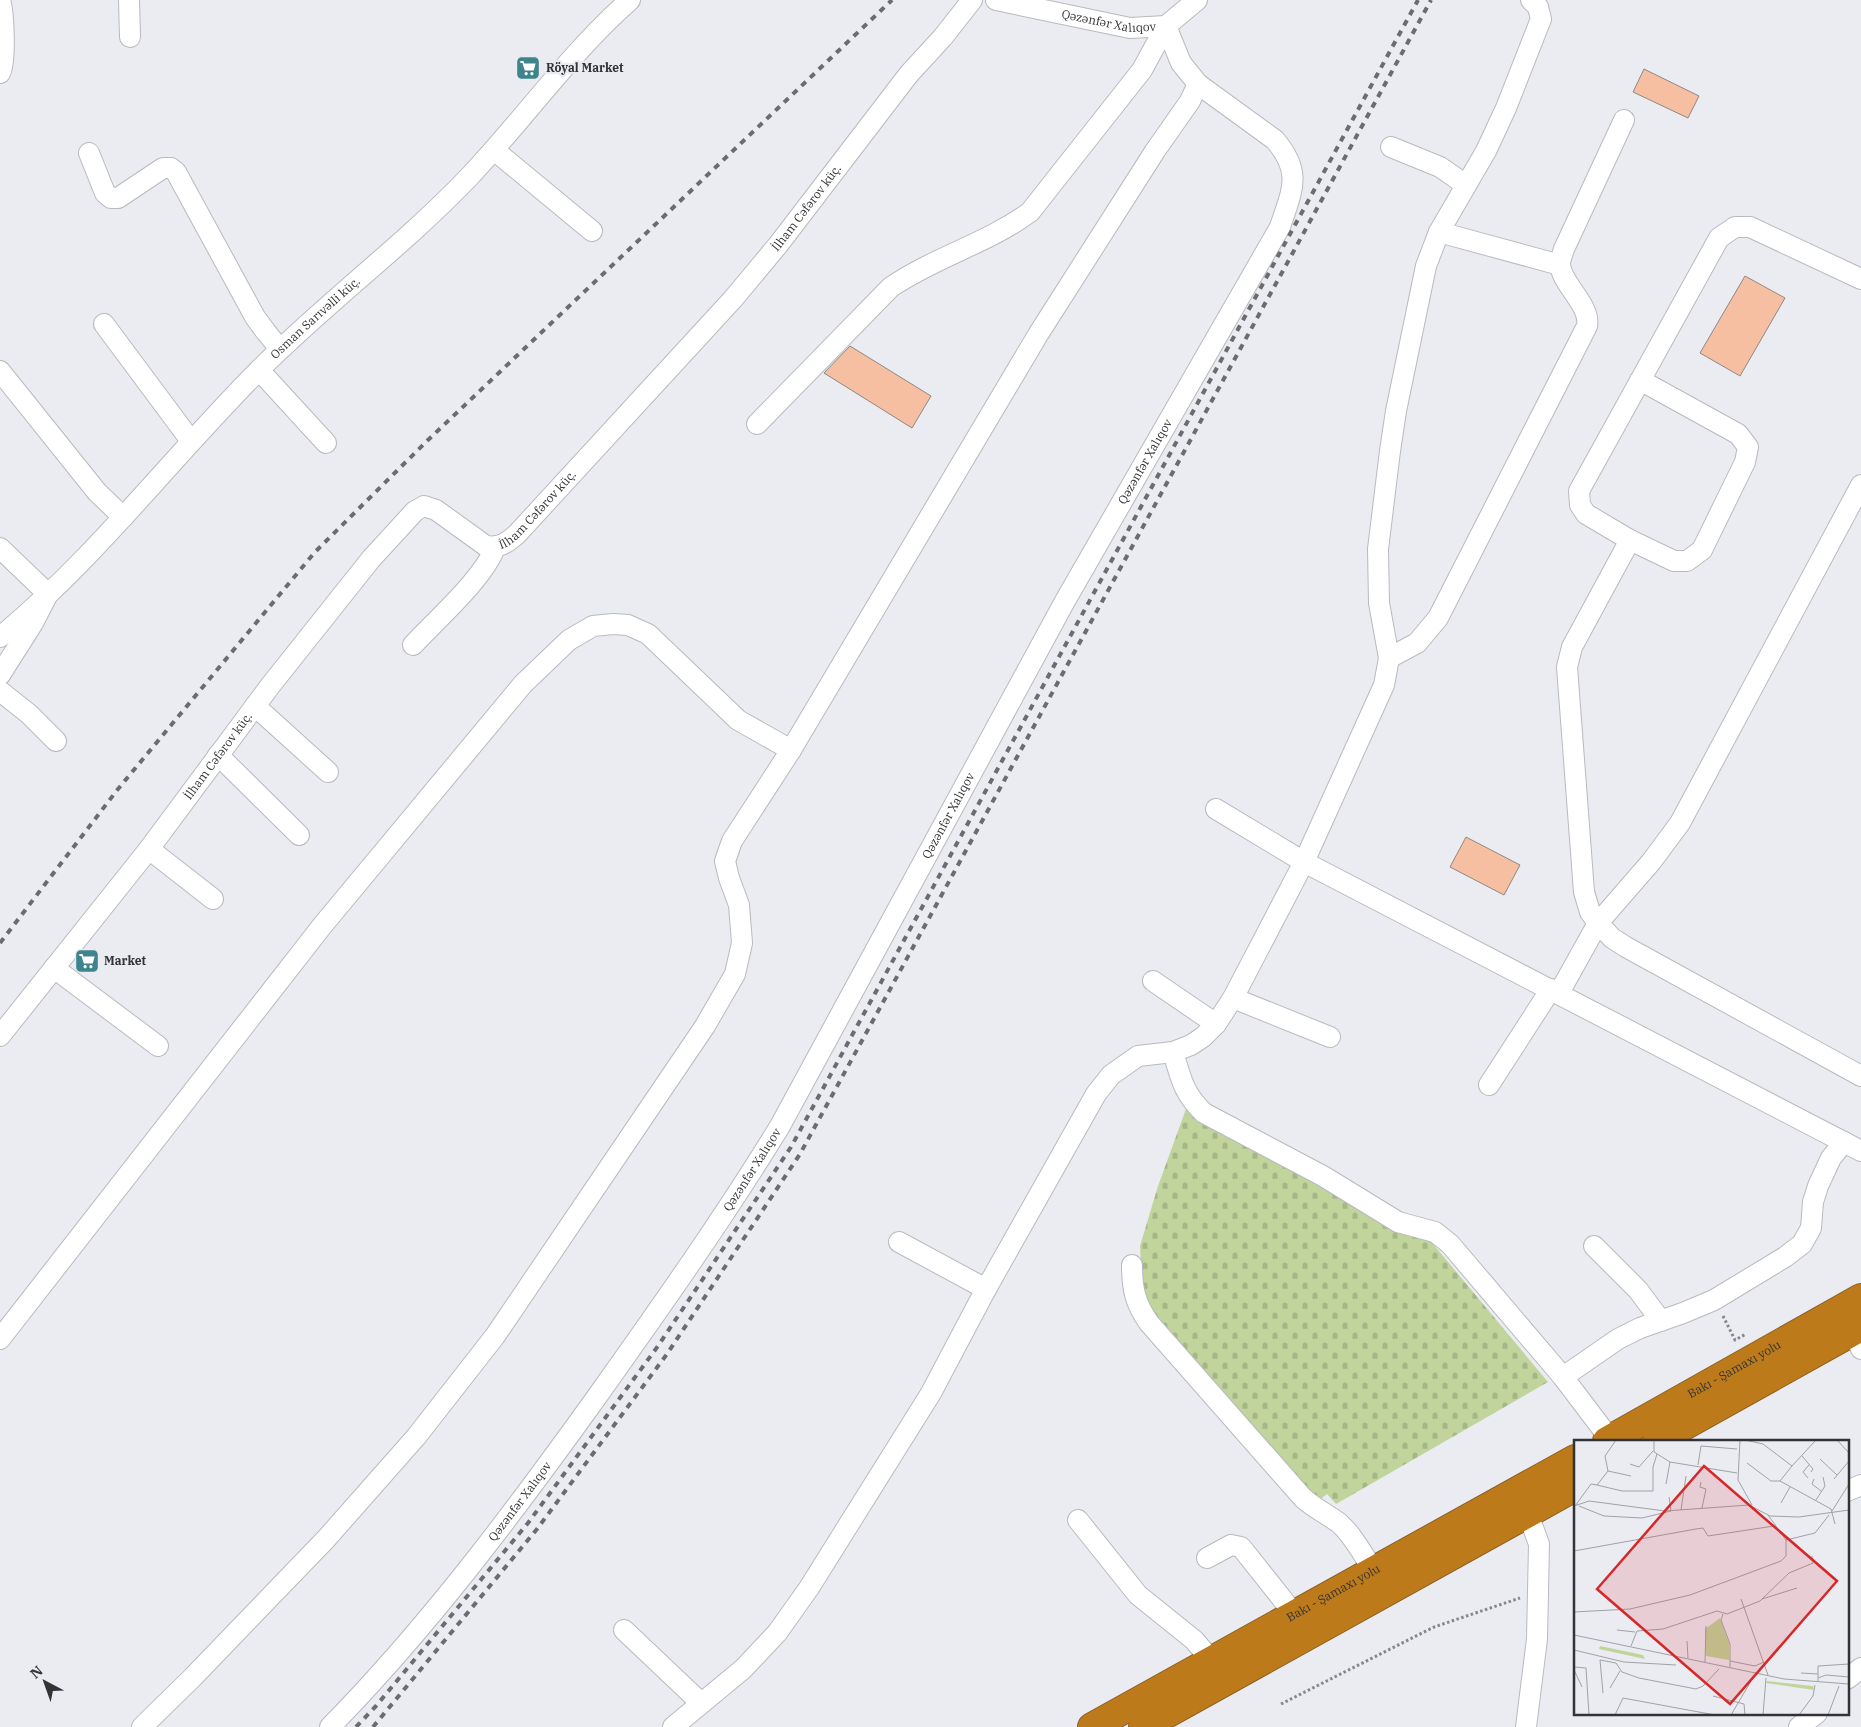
<svg xmlns="http://www.w3.org/2000/svg" width="1861" height="1727" viewBox="0 0 1861 1727" font-family="'IBM Plex Serif',serif">
<defs>
<pattern id="cemetery-stones" width="16" height="16" patternUnits="userSpaceOnUse" patternTransform="scale(1.25)"><rect width="16" height="16" fill="#c0d49c"/><path d="M2 7V4a2 2 0 0 1 4 0v3zM10 15v-3a2 2 0 0 1 4 0v3z" fill="#a5b687"/></pattern>
</defs>
<rect width="100%" height="100%" fill="#ebecf2"/>
<polygon fill="url(#cemetery-stones)" points="1186,1109 1428,1238 1548,1382 1336,1504 1327,1494 1315,1503 1154,1318 1143,1299 1140,1246 1158,1186"/>
<g fill="#f7bfa1" stroke="#8d8885">
<polygon points="1644,69 1699,96 1688,118 1633,92"/>
<polygon points="1745,276 1785,298 1740,376 1700,353"/>
<polygon points="850,346 931,396 912,428 824,373"/>
<polygon points="1466,837 1520,865 1504,895 1450,867"/>
</g>
<g fill="none" stroke-linecap="round" stroke-linejoin="round">
<defs>
<g id="minor">
<polyline points="129,0 130,37"/>
<path id="s1" d="M996 0 1130 28 1166 26"/>
<path d="M0 73C6 63 4 12 0 0"/>
<polyline points="1391,147 1440,167 1466,185"/>
<polyline points="494,150 592,231"/>
<polyline points="89,153 105,193 111,198 118,198 163,168 171,168 176,172 255,317 266,332 280,349"/>
<polyline points="1439,232 1560,265"/>
<polyline points="104,324 191,441"/>
<polyline points="259,370 326,443"/>
<polyline points="0,371 97,492 123,517"/>
<polyline points="1640,380 1738,434 1748,447 1745,462 1702,550 1687,561 1674,561 1630,540 1586,514 1580,505 1579,491 1719,238 1735,227 1750,227 1861,279"/>
<path d="M757 424 891 287C935 257 988 243 1030 212L1142 70 1166 26 1197 0"/>
<polyline points="1861,485 1680,823 1651,862 1598,923 1612,938 1626,947 1861,1076"/>
<polyline points="0,548 48,594 33,623 0,675"/>
<path id="s2" d="M0 637C96 558 172 457 260 369 327 302 404 245 469 177 524 119 570 53 630 0"/>
<path d="M413 645C438 618 482 580 495 548"/>
<path d="M1389 658 1417 643 1438 618 1587 326C1591 305 1561 284 1560 264 1560 260 1563 253 1564 249L1624 120"/>
<polyline points="0,691 29,714 56,741"/>
<polyline points="255,706 328,772"/>
<polyline points="218,755 299,835"/>
<polyline points="1216,809 1304,862 1861,1151"/>
<polyline points="149,849 213,899"/>
<polyline points="54,968 158,1046"/>
<polyline points="1153,981 1216,1024"/>
<polyline points="1559,993 1598,923 1590,912 1584,892 1567,667 1572,647 1630,540"/>
<polyline points="1233,998 1330,1037"/>
<path id="s3" d="M0 1036 149 849 270 686 371 559 415 511 424 506 436 510 486 546C500 548 507 543 517 534L733 299 778 245 909 74 943 37 972 0"/>
<path d="M1173 1052C1181 1078 1183 1093 1204 1113L1323 1176 1398 1222 1435 1232 1450 1244 1563 1377 1610 1439"/>
<polyline points="1489,1085 1551,989"/>
<polyline points="899,1242 986,1289"/>
<polyline points="1594,1246 1638,1290 1661,1321"/>
<path d="M1132 1265C1132 1289 1135 1303 1149 1323L1303 1498C1314 1508 1327 1514 1339 1523 1353 1535 1363 1555 1374 1571"/>
<polyline points="1853,1331 1861,1349"/>
<polyline points="0,1339 322,926 523,684 569,640 593,626 613,624 628,625 648,634 738,720 791,750"/>
<polyline points="1563,1377 1618,1339 1640,1328 1683,1313 1714,1300 1785,1257 1802,1244 1811,1228 1813,1202 1818,1186 1831,1158 1844,1142"/>
<polyline points="1847,1491 1861,1485"/>
<polyline points="1078,1520 1138,1595 1194,1640 1212,1661"/>
<polyline points="1207,1558 1231,1545 1241,1547 1295,1615"/>
<polyline points="624,1630 701,1703"/>
<polyline points="1847,1679 1861,1668"/>
<polyline points="142,1727 193,1677 326,1539 416,1437 495,1336 705,1026 735,974 742,943 739,905 729,878 725,861 732,841 791,750 1039,333 1155,151 1190,101 1198,84"/>
<path id="s4" d="M330 1727C429 1626 514 1512 596 1398 660 1308 723 1219 780 1126L1065 601 1280 227C1292 190 1303 173 1275 140L1198 84 1181 63 1166 26"/>
<polyline points="673,1727 743,1669 777,1633 809,1588 931,1393 986,1289 1096,1094 1111,1075 1138,1056 1173,1052 1191,1045 1203,1037 1216,1024 1233,998 1304,862 1384,685 1389,658 1379,603 1378,549 1390,451 1396,411 1426,266 1439,232 1486,151 1506,108 1541,19 1538,7 1531,0"/>
<polyline points="1526,1727 1537,1639 1539,1544 1528,1514"/>
<polyline points="1799,1727 1817,1713"/>
</g>
<g id="highway">
<path id="s5" d="M1607 1441 1861 1298"/>
<polyline points="1657,1441 1861,1327"/>
<path id="s6" d="M1092 1727 1575 1459"/>
<polyline points="1143,1727 1575,1487"/>
</g>
</defs>
<use href="#minor" stroke="#b8babf" stroke-width="22"/>
<use href="#highway" stroke="#8c6124" stroke-width="30"/>
<g stroke="#86878b" stroke-width="3" stroke-dasharray="2.5 2.5" stroke-linecap="butt">
<polyline points="1723,1316 1735,1340 1746,1334"/>
<polyline points="1281,1704 1434,1627 1520,1598"/>
</g>
<use href="#minor" stroke="#fff" stroke-width="20"/>
<use href="#highway" stroke="#bc7a1b" stroke-width="28"/>
<g stroke="#6b6c6f" stroke-width="4" stroke-dasharray="6 6" stroke-linecap="butt">
<polyline points="0,943 118,789 315,552 428,440 892,0"/>
<polyline points="356,1727 376,1706 528,1523 658,1346 791,1147 1418,0"/>
<polyline points="373,1727 537,1529 667,1354 800,1154 1431,0"/>
</g>
</g>
<defs>
<symbol id="supermarket-square" viewBox="-11 -11 22 22"><rect x="-9" y="-9" width="18" height="18" rx="4" fill="#3d848d" stroke="#ebecf2"/><path d="M-6-5.5h2.5l.6 2H6L4.5 2H-2.5L-4.4-4H-6ZM-1.5 3.2a1.3 1.3 0 1 0 .1 0ZM3 3.2a1.3 1.3 0 1 0 .1 0Z" fill="#fff"/></symbol>
</defs>
<g fill-rule="evenodd">
<use href="#supermarket-square" x="514" y="54" width="28" height="28"/>
<use href="#supermarket-square" x="73" y="947" width="28" height="28"/>
</g>
<g text-anchor="middle" stroke-width="4.5" stroke-linejoin="round" paint-order="stroke">
<g font-size="12" fill="#323335" stroke="#ebecf2">
<text dy="4" stroke="none"><textPath href="#s1" startOffset="115">Qəzənfər Xalıqov</textPath></text>
<text dy="4" stroke="none"><textPath href="#s3" startOffset="1225">İlham Cəfərov küç.</textPath></text>
<text dy="4" stroke="none"><textPath href="#s2" startOffset="449">Osman Sarıvəlli küç.</textPath></text>
<text dy="4" stroke="none"><textPath href="#s4" startOffset="1510">Qəzənfər Xalıqov</textPath></text>
<text dy="4" stroke="none"><textPath href="#s3" startOffset="820">İlham Cəfərov küç.</textPath></text>
<text dy="4" stroke="none"><textPath href="#s3" startOffset="355">İlham Cəfərov küç.</textPath></text>
<text dy="4" stroke="none"><textPath href="#s4" startOffset="1105">Qəzənfər Xalıqov</textPath></text>
<text dy="4" stroke="none"><textPath href="#s4" startOffset="700">Qəzənfər Xalıqov</textPath></text>
<text dy="4" stroke="none"><textPath href="#s5" startOffset="146">Bakı - Şamaxı yolu</textPath></text>
<text dy="4" stroke="none"><textPath href="#s4" startOffset="295">Qəzənfər Xalıqov</textPath></text>
<text dy="4" stroke="none"><textPath href="#s6" startOffset="276">Bakı - Şamaxı yolu</textPath></text>
</g>
<g font-size="12" font-weight="bold" fill="#323335" stroke="#ebecf2" text-anchor="start">
<text x="546" y="72">Röyal Market</text>
<text x="104" y="965">Market</text>
</g>
</g>
<g transform="translate(1574 1440)">
<rect width="275" height="275" fill="#ebecf2"/>
<path d="M26 206 69 215 71 219 25 209ZM193 241 239 246 240 250 192 243Z" fill="#c0d49c"/>
<path d="M146 178 155 203V220L132 216 131 189Z" fill="#c0d49c"/>
<path fill="none" stroke="#a1a2a6" stroke-width="1" d="M80 0V12L96 22 163 33M166 0 164 40 178 65M171 0 189 4 218 26 242 0M263 0 275 13M228 16 239 29 237 32M246 19 263 35M173 23 197 41H206M56 24 65 27 79 11M124 25 127 6 163 9M218 26 206 41 257 69 261 84M34 31 57 36M234 38 229 32 235 25M240 39 238 44 247 51M260 39 275 21M127 42 126 47 132 49 128 68M92 44 96 22M23 45 48 51H79V27L83 14M242 60 251 46 249 37M207 63 216 47M0 66 15 61 91 71 175 65 196 76 225 77 275 70M1 66 17 44 23 45 34 31 31 16 42 0M5 66 30 76 68 78 97 71 95 57M107 70 112 36M258 71 275 44M194 75 212 100M212 100 241 93 255 75M0 111 122 89 129 88 134 96 200 86M167 159 194 235M188 159 223 148M0 172 56 169 116 155 207 121 212 116V100M149 174 147 180 156 204V227M43 190 61 192M0 195 210 239 275 244M113 201 114 218M57 206 63 191 89 189 143 171 153 174 186 161 215 133 239 123 238 116M0 210 50 222 102 225M26 220 42 223 48 232 65 238 122 249 129 246 145 229M26 220 29 253M156 221 181 226 190 222M131 222 132 186M0 227 12 228 15 275M0 230 8 247M227 233 244 234M244 238 252 235 275 237M244 241V226L275 224M36 248 46 231M139 256 170 264 171 275M41 275 49 258 141 275M157 275 180 236M189 275 192 238M225 275 239 256 241 245M254 275 265 246"/>
<path fill="#d62828" fill-opacity="0.15" stroke="#d62828" stroke-width="2.5" d="M130 26 263 141 156 264 23 149Z"/>
<rect width="275" height="275" fill="none" stroke="#323335" stroke-width="2.5"/>
</g>
<g transform="translate(45 1682) rotate(319)" stroke="#ebecf2" stroke-width="4" paint-order="stroke">
<path d="M0-4L9 19L0 12L-9 19Z" fill="#323335"/>
<text y="-8" font-size="14" font-weight="bold" text-anchor="middle" fill="#323335">N</text>
</g>
</svg>
